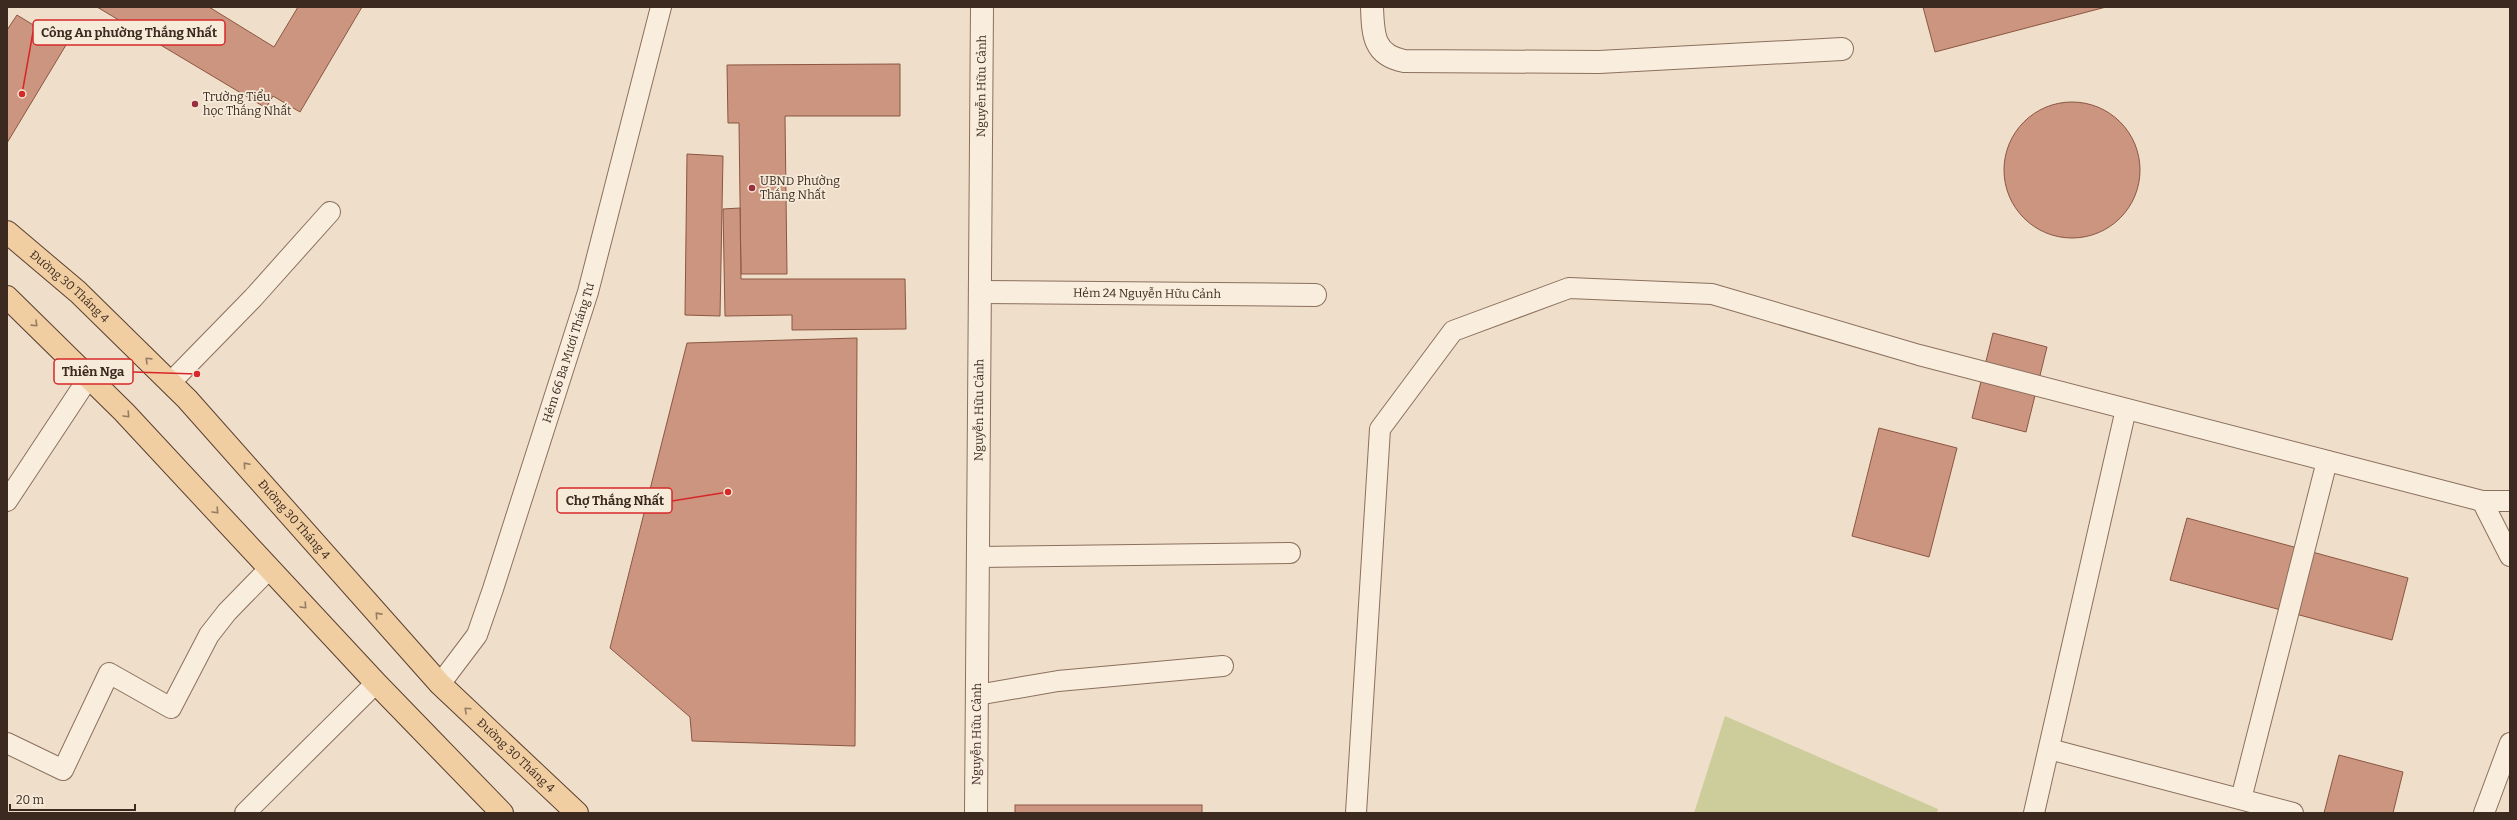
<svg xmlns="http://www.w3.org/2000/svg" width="2517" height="820" viewBox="0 0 2517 820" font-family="Bitter,serif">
<rect width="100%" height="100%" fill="#efdec9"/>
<polygon fill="#cdcd9c" points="1725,716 1938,809 1937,813 1694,813"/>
<g fill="#cc957f" stroke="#8a5643">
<polygon points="97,7 209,7 274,47 298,7 362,7 300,112 273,96 266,108"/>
<polygon points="1923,7 2106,7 1935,52"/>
<polygon points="17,15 66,45 7,143 7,30"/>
<polygon points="900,64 900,116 785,116 787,274 741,274 739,123 728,123 727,65"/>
<circle cx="2072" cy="170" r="68"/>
<polygon points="687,154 723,156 720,316 685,315"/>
<polygon points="740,208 741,279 905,279 906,329 792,330 792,315 725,316 723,209"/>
<polygon points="1993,333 2047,347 2026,432 1972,418"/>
<polygon points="857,338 855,746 692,741 690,717 610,648 687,343"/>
<polygon points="1879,428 1957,448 1929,557 1852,536"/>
<polygon points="2187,518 2408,578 2392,640 2170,580"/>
<polygon points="2339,755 2403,772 2393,813 2324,813"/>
<rect x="1015" y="805" width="187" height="8"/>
</g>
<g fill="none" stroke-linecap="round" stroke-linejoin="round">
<defs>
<g id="service">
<polyline points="171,382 253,298 330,212"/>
<polyline points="7,501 89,377"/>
<polyline points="2482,501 2510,501"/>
<polyline points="978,557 1290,553"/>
<path id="s1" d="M440 684 477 635 493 589 588 292 661 7"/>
<polyline points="977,695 1058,681 1223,666"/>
<polyline points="7,743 63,770 109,673 171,708 209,635 227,612 269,569"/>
<polyline points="2049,749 2293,813"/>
<polyline points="2241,799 2327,461"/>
<polyline points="245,813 376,683"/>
<polyline points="1356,813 1380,429 1453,331 1569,288 1712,294 1919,355 2482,501 2510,556"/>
<polyline points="2034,813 2126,409"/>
<polyline points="2484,813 2510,743"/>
</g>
<g id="minor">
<path d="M1372 7C1373 34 1373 55 1404 61L1599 62 1842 49"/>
<path id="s2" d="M980 292 1315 295"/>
</g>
<g id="tertiary">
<path id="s3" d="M976 813 982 7"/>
</g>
<g id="primary">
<path id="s4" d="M7 232 78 292 187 399 440 684 577 813"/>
<polyline points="7,297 124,412 376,683 502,813"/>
</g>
</defs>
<use href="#service" stroke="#8b705d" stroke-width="22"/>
<use href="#minor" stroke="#8b705d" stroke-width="24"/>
<use href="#tertiary" stroke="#8b705d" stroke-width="24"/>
<use href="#primary" stroke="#593f31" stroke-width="24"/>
<use href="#service" stroke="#f9eddd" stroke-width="20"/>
<use href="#minor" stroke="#f9eddd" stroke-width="22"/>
<use href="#tertiary" stroke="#f9eddd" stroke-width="22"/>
<use href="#primary" stroke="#f0cea2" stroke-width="22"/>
</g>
<defs><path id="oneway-chevron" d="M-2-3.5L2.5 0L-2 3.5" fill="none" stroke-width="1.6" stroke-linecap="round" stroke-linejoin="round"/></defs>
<g stroke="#967c62">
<use href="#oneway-chevron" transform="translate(35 324) rotate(44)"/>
<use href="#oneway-chevron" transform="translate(148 360) rotate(-136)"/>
<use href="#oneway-chevron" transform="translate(127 415) rotate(47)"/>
<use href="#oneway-chevron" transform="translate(246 465) rotate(-131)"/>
<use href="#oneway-chevron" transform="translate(216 511) rotate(47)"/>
<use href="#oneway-chevron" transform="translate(304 606) rotate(47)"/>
<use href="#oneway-chevron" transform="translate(378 615) rotate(-132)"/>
<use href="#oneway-chevron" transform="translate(467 710) rotate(-137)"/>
</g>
<g fill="#9a2e3c" stroke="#f6ead9" stroke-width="1.5">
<circle cx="195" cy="104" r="4"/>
<circle cx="752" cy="188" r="4"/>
</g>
<g text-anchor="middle" stroke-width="3.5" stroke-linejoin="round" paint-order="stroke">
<g font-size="12" fill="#3c2a21" stroke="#f6ead9">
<text dy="4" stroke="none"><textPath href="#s3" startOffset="727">Nguyễn Hữu Cảnh</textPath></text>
<text dy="4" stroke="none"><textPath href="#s4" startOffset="83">Đường 30 Tháng 4</textPath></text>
<text dy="4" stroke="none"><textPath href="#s2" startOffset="167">Hẻm 24 Nguyễn Hữu Cảnh</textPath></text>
<text dy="4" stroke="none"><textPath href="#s1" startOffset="358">Hẻm 66 Ba Mươi Tháng Tư</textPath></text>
<text dy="4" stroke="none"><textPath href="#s3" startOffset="403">Nguyễn Hữu Cảnh</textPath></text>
<text dy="4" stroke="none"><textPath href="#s4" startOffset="407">Đường 30 Tháng 4</textPath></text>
<text dy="4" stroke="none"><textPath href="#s3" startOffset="79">Nguyễn Hữu Cảnh</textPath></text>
<text dy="4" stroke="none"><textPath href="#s4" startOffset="731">Đường 30 Tháng 4</textPath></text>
</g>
<g font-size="12" fill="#3c2a21" stroke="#f6ead9" text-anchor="start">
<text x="203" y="101">Trường Tiểu<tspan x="203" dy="14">học Thắng Nhất</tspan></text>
<text x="760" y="185">UBND Phường<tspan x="760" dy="14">Thắng Nhất</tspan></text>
</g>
</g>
<path fill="none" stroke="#d62828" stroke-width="1.5" d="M22 94L33 32M197 374L133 372M728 492L672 501"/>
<g fill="#d62828" stroke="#f6ead9" stroke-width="1.5">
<circle cx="22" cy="94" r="4"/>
<circle cx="197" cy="374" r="4"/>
<circle cx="728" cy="492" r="4"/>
</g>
<g fill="#f6ead9" stroke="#d62828" stroke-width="1.5">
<rect x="33" y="20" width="192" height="25" rx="4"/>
<rect x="54" y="359" width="79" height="25" rx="4"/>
<rect x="557" y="488" width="115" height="25" rx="4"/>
</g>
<g font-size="13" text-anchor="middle" font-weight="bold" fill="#3c2a21">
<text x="129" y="37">Công An phường Thắng Nhất</text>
<text x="93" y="376">Thiên Nga</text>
<text x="615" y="505">Chợ Thắng Nhất</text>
</g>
<rect width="2517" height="820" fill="none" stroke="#3c2a21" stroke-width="16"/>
<path d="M10 804v6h125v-6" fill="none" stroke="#3c2a21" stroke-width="2"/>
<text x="16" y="804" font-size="12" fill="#3c2a21" stroke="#f6ead9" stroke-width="3" paint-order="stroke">20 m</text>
</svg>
